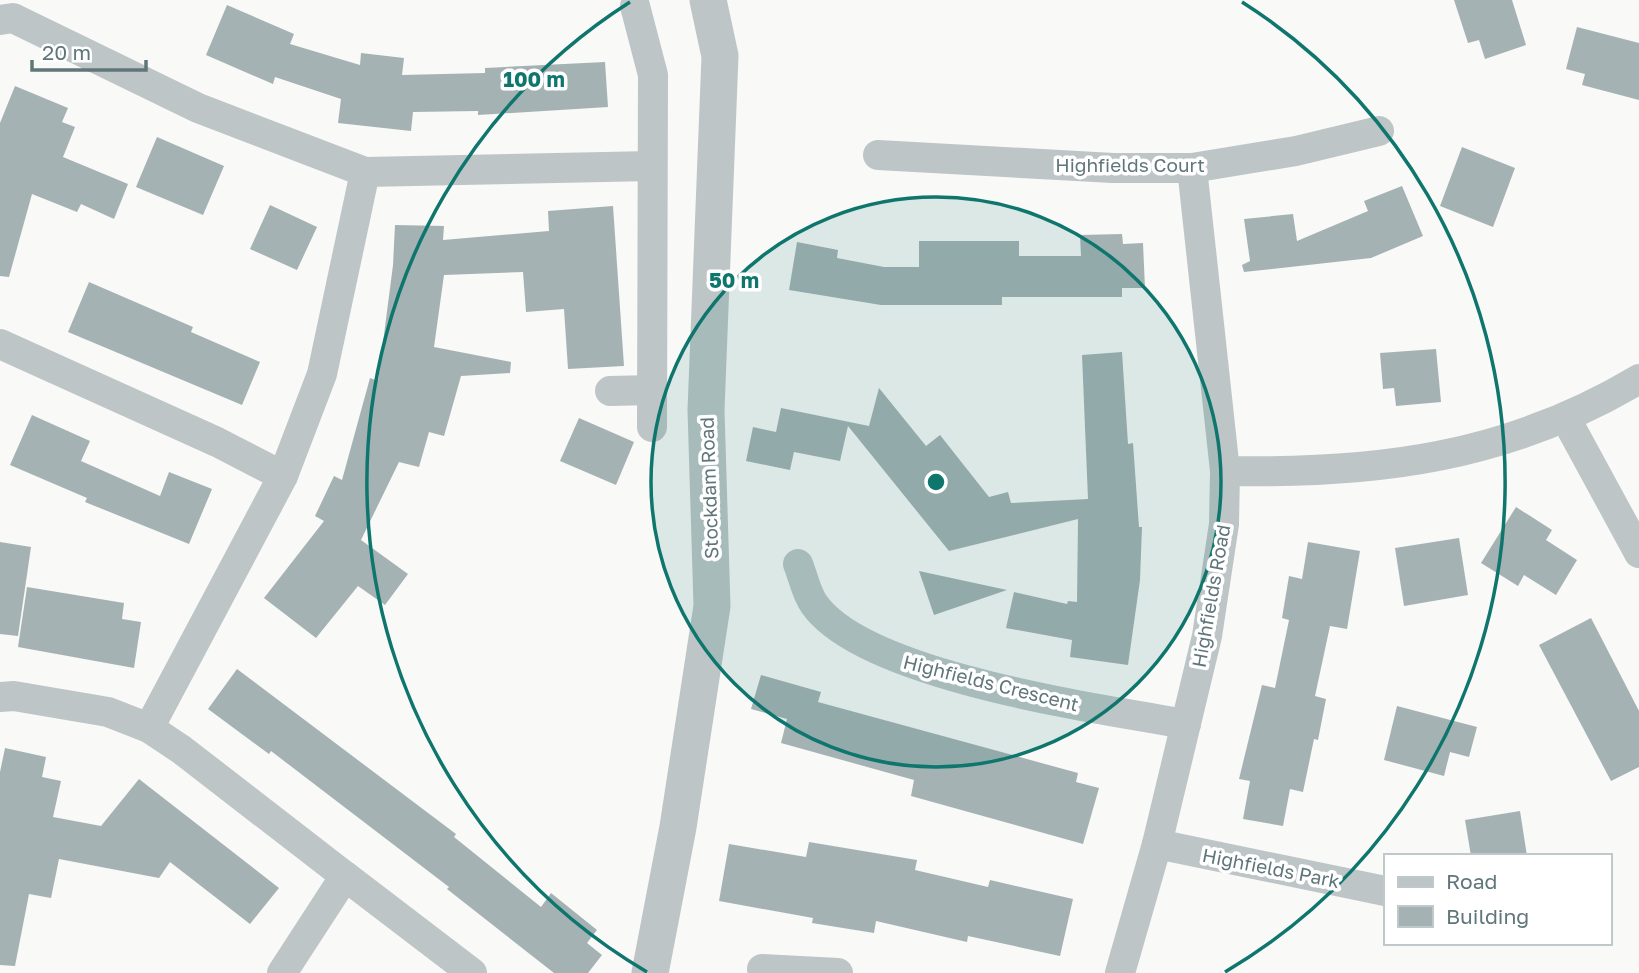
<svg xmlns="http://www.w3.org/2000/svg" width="1639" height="973" viewBox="0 0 1639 973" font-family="'Golos Text',sans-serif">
<rect width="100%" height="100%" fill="#f9f9f7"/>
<g fill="#a5b2b4">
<polygon points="1454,0 1512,0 1526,45 1485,59 1479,40 1468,43"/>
<polygon points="227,5 294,34 290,44 360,65 361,53 404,58 402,75 485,73 485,68 605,62 608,107 478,115 478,111 413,112 411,131 338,123 341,99 275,77 273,84 206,55"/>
<polygon points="1577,27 1639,43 1639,100 1582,85 1585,74 1566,69"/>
<polygon points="15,86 68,108 62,122 75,127 63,157 128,184 114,219 81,204 77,212 32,194 9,277 0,276 0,123"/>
<polygon points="157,137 224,166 203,215 136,187"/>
<polygon points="1462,147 1515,168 1493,227 1440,206"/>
<polygon points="1402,186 1423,236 1371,258 1244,272 1242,265 1250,261 1244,219 1293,214 1297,241 1368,211 1364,201"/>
<polygon points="270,205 317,227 297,270 250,249"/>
<polygon points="613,206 624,366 568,369 564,309 526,312 523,272 444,275 434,347 511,362 510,373 461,376 444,436 429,432 419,467 399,462 361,540 408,574 385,605 358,586 316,638 264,598 324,521 315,516 334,476 342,480 370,378 378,381 393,265 395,225 444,226 443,240 549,231 548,211"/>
<polygon points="1122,234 1123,244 1143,243 1145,288 1122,288 1122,297 1002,297 1002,305 881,305 789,290 797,242 838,250 837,258 884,267 919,267 919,241 1019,241 1019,256 1081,256 1080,235"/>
<polygon points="89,282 193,327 191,332 260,362 242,405 68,332"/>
<polygon points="1436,349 1441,402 1396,406 1394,388 1383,389 1380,353"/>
<polygon points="1122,352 1128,444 1133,443 1139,527 1142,527 1140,580 1128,665 1070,657 1072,640 1006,628 1014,592 1067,604 1068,601 1077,602 1078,519 949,551 848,426 840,461 794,452 790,470 746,461 753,427 776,432 781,408 869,426 879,388 926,446 940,435 989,497 1008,492 1011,503 1088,499 1082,355"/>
<polygon points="32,415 90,441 81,461 160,496 169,472 212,489 189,544 85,502 87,498 10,465"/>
<polygon points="579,418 634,442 616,485 560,461"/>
<polygon points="1516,507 1552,530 1546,540 1577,560 1556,595 1524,575 1518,586 1481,563"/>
<polygon points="1459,538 1468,595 1404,606 1395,548"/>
<polygon points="0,542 31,547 18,636 0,634"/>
<polygon points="1308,542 1360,551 1347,629 1330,626 1315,696 1326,699 1318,740 1314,739 1303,792 1290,789 1283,826 1243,819 1250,781 1239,779 1262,685 1275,688 1289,620 1282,618 1289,576 1302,579"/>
<polygon points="919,571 1007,590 934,615"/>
<polygon points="27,587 124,603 122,619 141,622 134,668 18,647"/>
<polygon points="1591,618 1639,711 1639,767 1611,781 1539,645"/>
<polygon points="237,669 456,834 454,837 541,907 551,893 597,930 587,943 602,955 588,973 554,973 447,889 449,887 271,751 269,754 208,709"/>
<polygon points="761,675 821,692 818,702 1078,773 1076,782 1099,788 1083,844 911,796 914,780 781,743 787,719 751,709"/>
<polygon points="1397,706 1477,727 1469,757 1450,752 1444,776 1384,760"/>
<polygon points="5,748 46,757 42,777 61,781 53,817 101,826 139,779 279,888 250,924 170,862 159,878 59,859 51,898 29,894 15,966 0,965 0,772"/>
<polygon points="1520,811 1527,856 1471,856 1465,820"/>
<polygon points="809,842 917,860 915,870 988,887 990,880 1073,899 1060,956 968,936 967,942 876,921 874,933 812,923 813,918 719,901 729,844 806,857"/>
</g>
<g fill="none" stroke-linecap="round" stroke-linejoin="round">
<g stroke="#bec5c7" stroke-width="30">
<polyline points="635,6 653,75 652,427"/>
<polyline points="0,20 13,18 198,108 365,172 652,166"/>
<polyline points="878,155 1113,168 1192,168 1296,151 1379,131"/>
<polyline points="0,344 217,442 283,476"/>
<polyline points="610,391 652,390"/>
<polyline points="1565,417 1639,553"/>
<path d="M1225 471C1376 474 1507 458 1639 379"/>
<path d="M798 564C803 576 806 593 814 604 864 676 1099 709 1186 724"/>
<polyline points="0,697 14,696 108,712 149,728 182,750 345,876"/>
<polyline points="149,728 283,476 322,374 365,172"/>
<polyline points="1157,844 1385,891"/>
<polyline points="762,969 838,973"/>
<polyline points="282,973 345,876 472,973"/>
<polyline points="1120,973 1157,844 1207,636 1224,524 1225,471 1192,168"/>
</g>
<polyline stroke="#bec5c7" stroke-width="37" points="650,973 678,827 712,606 706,410 720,56 708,0"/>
</g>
<circle cx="936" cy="482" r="285" fill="#0f766e" fill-opacity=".12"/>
<g fill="none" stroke="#0f766e" stroke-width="3.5">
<circle cx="936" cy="482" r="285"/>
<path d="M647 972A569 569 0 0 1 630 2M1242 2A569 569 0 0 1 1225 972"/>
</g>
<g text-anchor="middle" stroke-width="7" stroke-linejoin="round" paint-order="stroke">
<g font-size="19" fill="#60767b" stroke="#fff">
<text x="1130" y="172">Highfields Court</text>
<text transform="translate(709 488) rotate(-92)" y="7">Stockdam Road</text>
<text transform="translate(1211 596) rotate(-80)" y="7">Highfields Road</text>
<text transform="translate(991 683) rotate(14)" y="7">Highfields Crescent</text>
<text transform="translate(1271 868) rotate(11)" y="7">Highfields Park</text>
</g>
</g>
<circle cx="936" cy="482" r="10" fill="#0f766e" stroke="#fff" stroke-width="3.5"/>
<g font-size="21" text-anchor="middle" font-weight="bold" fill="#0f766e" stroke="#fff" stroke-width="7" stroke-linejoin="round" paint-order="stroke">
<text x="534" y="87">100 m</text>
<text x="734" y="288">50 m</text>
</g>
<rect x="1384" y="854" width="228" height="91" fill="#ffffff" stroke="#bfc8ca" stroke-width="2"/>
<rect x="1398" y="877" width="35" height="10" fill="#bec5c7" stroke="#bfc8ca" stroke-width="2"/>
<text x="1446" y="889" font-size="21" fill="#60767b">Road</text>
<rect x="1398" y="906" width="35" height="21" fill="#a5b2b4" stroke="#bfc8ca" stroke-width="2"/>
<text x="1446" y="924" font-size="21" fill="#60767b">Building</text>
<path d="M32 60v10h114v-10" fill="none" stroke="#60767b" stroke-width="3.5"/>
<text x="42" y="60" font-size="21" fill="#60767b" stroke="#ffffff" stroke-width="5" paint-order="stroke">20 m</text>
</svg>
